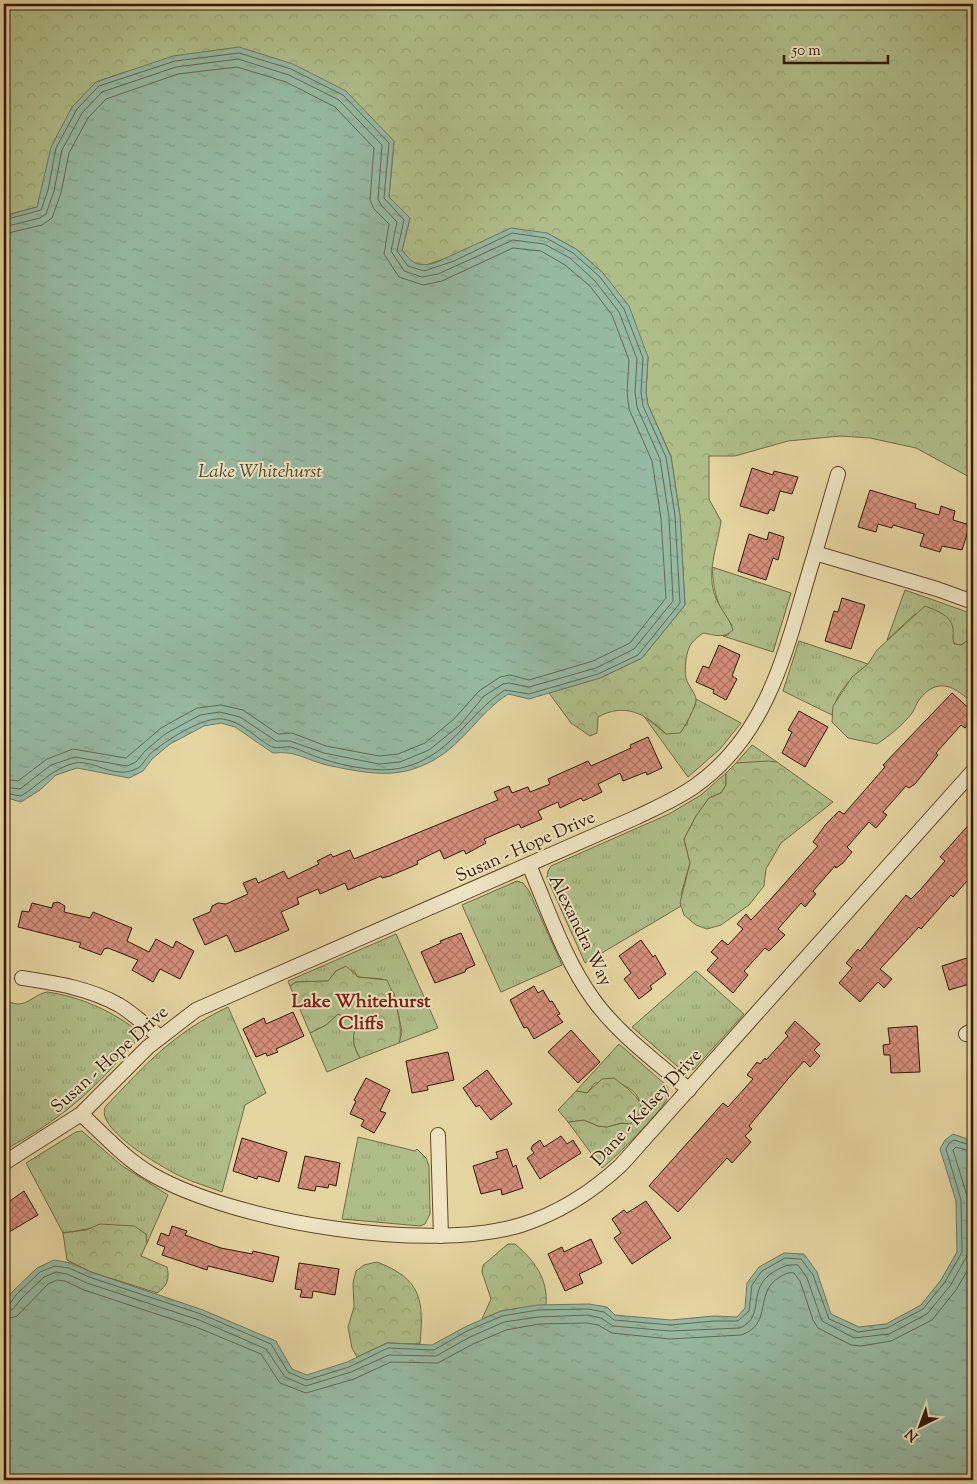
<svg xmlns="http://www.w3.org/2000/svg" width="977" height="1484" viewBox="0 0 977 1484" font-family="'Sorts Mill Goudy',serif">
<defs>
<pattern id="grass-tufts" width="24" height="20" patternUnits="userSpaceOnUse" patternTransform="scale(1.25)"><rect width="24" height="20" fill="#afbe89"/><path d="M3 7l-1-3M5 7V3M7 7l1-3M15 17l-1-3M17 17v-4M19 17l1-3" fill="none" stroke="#97a374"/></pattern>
<pattern id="forest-crowns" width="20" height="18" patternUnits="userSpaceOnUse" patternTransform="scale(1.25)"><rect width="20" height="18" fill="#afbe89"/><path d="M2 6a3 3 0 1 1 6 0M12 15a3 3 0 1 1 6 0" fill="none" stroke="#97a374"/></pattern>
<pattern id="water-ripples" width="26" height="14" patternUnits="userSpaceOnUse" patternTransform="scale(1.25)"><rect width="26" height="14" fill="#96b9a3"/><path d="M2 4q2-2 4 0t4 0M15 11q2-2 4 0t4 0" fill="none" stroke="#829e8b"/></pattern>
<pattern id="building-cross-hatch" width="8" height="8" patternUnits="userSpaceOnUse" patternTransform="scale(1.25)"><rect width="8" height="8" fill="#d48e7a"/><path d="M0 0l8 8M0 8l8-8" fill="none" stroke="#ad7362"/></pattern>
</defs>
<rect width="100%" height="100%" fill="#e5d5a1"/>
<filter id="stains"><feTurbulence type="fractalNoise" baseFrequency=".004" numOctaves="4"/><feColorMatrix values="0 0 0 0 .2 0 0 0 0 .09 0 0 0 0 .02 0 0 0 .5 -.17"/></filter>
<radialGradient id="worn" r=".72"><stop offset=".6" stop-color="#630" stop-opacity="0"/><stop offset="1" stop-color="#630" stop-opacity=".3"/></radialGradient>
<g fill="url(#grass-tufts)" stroke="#726a44">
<path d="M712 567 791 593 773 652 723 636 728 635 732 625C716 607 714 590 712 567Z"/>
<polygon points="905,590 973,614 973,637 961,645 954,644 952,637 953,628 915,614 887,640"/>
<path d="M799 641 868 664C851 678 835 693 832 715L783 691Z"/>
<path d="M696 699 741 723 720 749 688 777 643 715 666 734 687 725C688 714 696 709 696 699Z"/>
<polygon points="752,745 777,762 736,763"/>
<polygon points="726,773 726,785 721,793 709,798 696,816 684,839 690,863 682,891 681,906 585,963 547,878 548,871 551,866 669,814 701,795"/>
<polygon points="517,881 523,883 529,891 562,965 501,992 462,905"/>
<polygon points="396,934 438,1028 399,1043 402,1032 394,993 382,979 358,977 354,971 336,971 329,981 296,982 290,986 288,981"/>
<polygon points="696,971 744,1014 694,1069 687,1071 677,1066 632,1027"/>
<path d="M47 992C78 996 110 1010 135 1029L136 1041C131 1048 124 1054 118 1061 85 1099 48 1127 4 1150V999C25 1012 29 996 47 992Z"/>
<path d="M228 1007 266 1093 245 1105 222 1192C209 1187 195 1183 182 1177 165 1169 92 1128 106 1106 146 1064 173 1033 228 1007Z"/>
<path d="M338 1014 354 1021 356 1027C351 1039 354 1047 360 1058L327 1072 310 1033 326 1025Z"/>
<path d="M619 1044 666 1085C668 1089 670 1092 668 1097 664 1109 614 1159 602 1168L568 1122 584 1120 598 1126 607 1127 622 1123 630 1124C647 1111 642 1093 623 1085 615 1082 603 1084 595 1083L587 1093 576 1091Z"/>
<path d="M82 1131 121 1165 168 1195 147 1243 146 1234C107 1220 100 1228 63 1233L26 1163 76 1132Z"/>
<polygon points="358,1137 415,1151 417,1149 426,1158 429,1166 430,1214 425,1224 420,1226 342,1219"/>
</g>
<g fill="url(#forest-crowns)" stroke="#726a44">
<path d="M4 4H973V479L916 448 870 438 840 436 788 441 735 456H709V499L721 521C718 544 707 569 714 593 718 607 731 620 733 630 723 639 715 635 703 633 699 636 694 640 691 644 686 651 684 670 686 678 688 686 695 692 696 699 697 704 684 729 680 733L666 734C646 714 625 702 598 717L597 733 590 736 571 723 549 693 600 678 642 658 685 605 680 516 671 456 648 405 646 393 648 357 603 273 576 249 547 233 452 256 423 266 411 262 402 250 410 218 389 197 394 141 125 72 96 82 43 189 37 207 4 216Z"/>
<path d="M925 606C935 610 951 615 953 628 954 634 952 638 954 644L961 645 973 637V704C955 686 937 676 919 700 916 704 915 709 912 713 903 725 889 736 877 744L848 738 832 722 833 706 852 677 868 664 877 650Z"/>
<polygon points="768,761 777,762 833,802 781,843 766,869 764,886 749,905 721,925 707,929 696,925 684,915 680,903 690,863 684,839 696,816 709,798 721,793 726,785 726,773 736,763"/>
<path d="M346 966 358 977 387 980C394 994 404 1028 399 1043L360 1058C354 1047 351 1039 356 1027L354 1021 338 1014 326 1025 310 1033 290 986 296 982 328 981 336 971Z"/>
<path d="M614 1078C626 1088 640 1095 642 1111L630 1124 621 1123 607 1127 598 1126 584 1120 568 1122 558 1110 576 1091 587 1093 602 1079Z"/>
<path d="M100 1224 134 1226 146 1234 147 1243 141 1256 167 1267C170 1279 167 1286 157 1293L91 1272 67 1260 63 1233 86 1230Z"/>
<path d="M508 1244H515C535 1261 548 1279 546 1305L501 1311 482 1319 491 1299 482 1272 483 1265C492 1258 498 1252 508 1244Z"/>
<path d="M377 1262C422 1279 424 1301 420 1344L387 1343 357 1357 352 1348 348 1327 354 1307 353 1283 356 1271 364 1265Z"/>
</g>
<g fill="url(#water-ripples)" stroke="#6f7862">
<path d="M239 47 293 64 346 91 394 141 389 197 410 218 402 250C412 264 419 267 435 263L511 228 547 233 576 249 603 273 629 306 648 357 646 393 648 405 671 457 680 516 685 605 642 658 600 678 529 699 508 694C480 712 464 743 434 760 403 777 379 775 346 769 338 767 328 766 320 763 301 757 294 751 273 753L235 727 221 723 204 726 170 744 152 759 143 771 129 778 77 768 56 775 40 790 21 802 4 797V216L37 207 51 147 72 107 96 82 173 56Z"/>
<polygon points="953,1134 973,1141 973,1480 4,1480 4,1304 12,1292 37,1268 54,1260 71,1263 91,1272 203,1310 276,1341 292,1369 307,1375 347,1362 387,1343 432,1345 465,1327 501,1311 537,1305 589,1304 607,1307 615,1315 671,1320 714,1316 737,1317 745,1308 747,1283 759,1267 784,1253 804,1254 817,1272 831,1314 859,1327 886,1324 921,1305 941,1280 957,1252 956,1201 940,1149 945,1140"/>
</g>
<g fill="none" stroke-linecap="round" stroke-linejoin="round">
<g stroke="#656852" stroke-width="1">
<path d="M4 220 41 210 48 190 56 148 77 109 99 86 175 61 239 53 291 69 343 95 389 143 384 198 404 220 397 251 408 266 424 271 454 261 512 233 546 238 573 253 600 277 624 309 643 358 641 392 643 406 666 457 675 516 680 603 638 655 598 674 529 694 505 690C467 714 451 757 401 768 377 773 345 766 323 759 312 756 302 750 291 747 285 746 278 749 272 747 255 738 243 722 223 719 203 716 165 741 150 754 146 758 143 765 138 768 115 781 94 759 75 763 53 768 39 785 21 796L4 793"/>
<polyline points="4,227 40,218 46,214 54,191 62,150 82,113 102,92 176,67 238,59 289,75 339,100 382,145 378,199 381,205 397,222 391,251 404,271 422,277 438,274 513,240 544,244 570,258 595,281 619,312 637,359 635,392 637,407 660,459 669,517 673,601 634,649 596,668 529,687 509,683 503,684 484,696 460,725 429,750 400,762 379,764 324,753 290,741 276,741 240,717 220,712 200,715 165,734 145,751 136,762 127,766 75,757 51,765 20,789 4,787"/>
<polyline points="4,234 42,225 52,218 61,193 69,153 88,118 106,99 178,74 237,67 286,82 335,107 374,148 370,200 374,209 389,224 384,254 399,277 423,285 442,281 513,248 541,251 565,265 590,286 612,315 629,360 627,392 629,409 652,461 661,518 666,598 630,643 593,661 529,680 510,675 500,677 479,691 454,719 425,743 398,754 379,756 326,746 292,733 278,734 243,710 221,705 197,708 161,728 126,758 73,749 47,759 18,781 4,779"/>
<polyline points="4,1306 9,1305 16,1295 40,1272 55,1266 69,1268 89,1277 201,1314 271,1344 288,1372 307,1380 349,1367 388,1348 434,1350 467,1331 502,1316 538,1310 588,1309 604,1312 614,1320 671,1325 714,1321 738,1321 749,1311 752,1285 762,1271 785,1258 801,1259 813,1275 829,1319 858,1332 887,1328 923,1309 945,1282 962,1252 961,1200 946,1149 949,1143 954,1140 973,1146"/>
<path d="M4 1313 13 1309 21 1299 44 1277 56 1272 67 1274 87 1283 199 1320 266 1349 285 1377 306 1386 351 1372 389 1355 436 1356 470 1337 504 1322 538 1317 588 1315 601 1318 613 1326 670 1331 740 1328C767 1316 745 1288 775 1271 784 1266 788 1264 798 1265L807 1278 822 1321 854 1338 889 1334 927 1314 950 1286 968 1254V1199L953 1150 956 1147 973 1152"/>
<path d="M4 1320 17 1316 48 1284 57 1280 65 1281 84 1290 196 1327 261 1354 280 1383 306 1393 354 1379 391 1362 438 1363 473 1344 506 1330 539 1324 587 1323 598 1325 612 1333 670 1339 741 1335C774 1324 753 1292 780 1277 785 1274 788 1272 794 1273L800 1281 813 1320 818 1328 851 1345 861 1346 891 1341 932 1320 956 1290 973 1261"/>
</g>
</g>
<g fill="url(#building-cross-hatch)" stroke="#341700">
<polygon points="752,468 773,475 774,471 798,477 792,494 780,491 774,511 770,509 768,514 740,506"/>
<polygon points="870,490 916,504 915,508 939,515 941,506 955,511 953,520 970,525 962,550 942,546 940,552 920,546 924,534 893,525 892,528 878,524 876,532 858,527"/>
<polygon points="769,532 784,537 778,560 773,558 766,580 738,571 749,534 767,540"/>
<polygon points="842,598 865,605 851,649 825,641 834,611 838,612"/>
<polygon points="719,645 740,655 732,676 737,679 726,700 713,693 714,690 696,682 703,666 709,668"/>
<polygon points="952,693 973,712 973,719 965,728 961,725 936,753 938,755 915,784 909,788 906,786 883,812 887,815 876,828 869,822 847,847 852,852 843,863 836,868 835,866 813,891 816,894 805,907 801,903 778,929 785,935 769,951 765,948 744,971 748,975 733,993 707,970 718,958 711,952 722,940 728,945 743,929 737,924 746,914 751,920 769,901 818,846 813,842 826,824 839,811 844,814 885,767 883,765"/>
<polygon points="799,711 828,727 805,767 782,753 792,732 788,730"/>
<polygon points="648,737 662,768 647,775 646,772 623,781 620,773 598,784 602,792 596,795 583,801 581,798 560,808 558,802 538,811 542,819 521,828 519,824 484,839 486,843 466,854 464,850 444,859 440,850 417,861 418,864 390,876 382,878 381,876 348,890 345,883 320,894 318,889 297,898 299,904 281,912 289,930 240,951 235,952 227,935 205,945 193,919 210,912 212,906 218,903 226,904 248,894 243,883 256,878 258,883 284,871 288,879 319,864 317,861 331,854 333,857 350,850 354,859 498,800 494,792 509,786 512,793 528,787 530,792 550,784 548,779 588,761 591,766 631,748 630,745"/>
<polygon points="973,820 973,874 953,897 951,895 921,929 919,927 880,969 892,979 884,988 878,982 860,1002 839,983 852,968 846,963 858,949 860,951 906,895 911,899 920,890 945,861 940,857"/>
<polygon points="58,902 65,906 64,912 90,918 93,912 132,928 127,941 149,952 156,939 173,948 176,941 194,951 180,979 160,969 153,982 132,970 138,960 108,948 104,949 101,955 79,947 81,943 18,927 22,911 29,912 32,903 52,908 53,903"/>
<polygon points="461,933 475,965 466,969 465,972 435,983 421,952 441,943 440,941"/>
<polygon points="641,940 653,957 655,955 666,974 650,986 652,989 639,999 624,979 631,973 619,956"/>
<polygon points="973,956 973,983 949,990 942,966"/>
<polygon points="534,986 538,993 543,990 550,1002 552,1001 560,1014 557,1015 563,1022 534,1039 527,1027 524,1028 510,1000"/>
<polygon points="293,1012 304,1036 276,1049 278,1052 267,1056 266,1053 256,1057 243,1029 264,1018 266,1024"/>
<polygon points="795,1021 820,1044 814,1050 820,1056 810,1067 804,1061 788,1079 749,1126 752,1129 745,1136 751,1142 732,1163 727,1158 678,1212 649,1186 723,1103 728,1107 753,1079 747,1075 757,1062 760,1064 765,1058 766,1060 788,1036 785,1033"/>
<polygon points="917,1026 920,1072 891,1073 890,1055 884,1055 883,1045 890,1044 888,1028"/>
<polygon points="571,1030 600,1062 578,1083 548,1052"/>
<polygon points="448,1052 454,1080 427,1086 428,1090 412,1093 406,1061"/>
<polygon points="487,1070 512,1104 491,1120 479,1105 476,1107 463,1088"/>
<polygon points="366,1078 390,1090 380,1111 386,1113 374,1133 361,1126 364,1120 350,1114 356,1101 354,1100"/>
<polygon points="561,1136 567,1144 573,1140 581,1153 540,1179 527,1158 534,1153 531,1149 533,1145 540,1140 544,1147"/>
<polygon points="242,1138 287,1152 279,1182 258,1176 257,1179 233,1171"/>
<polygon points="507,1149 513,1167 516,1165 523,1188 502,1195 501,1189 481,1194 473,1166 498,1158 496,1152"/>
<polygon points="305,1156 340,1163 336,1186 329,1184 328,1188 316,1186 315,1191 298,1188"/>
<polygon points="24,1191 38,1215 4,1235 4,1205"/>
<polygon points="646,1201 671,1238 632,1264 614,1238 621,1233 612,1219 624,1210 627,1213"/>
<polygon points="172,1226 187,1231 185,1235 221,1248 252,1254 253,1251 279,1257 273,1282 208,1266 207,1270 162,1255 165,1247 157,1244 161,1233 169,1236"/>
<polygon points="591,1239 602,1263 579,1274 583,1283 565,1291 548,1254 562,1247 564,1252"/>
<polygon points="299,1263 339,1269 335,1295 313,1291 312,1298 300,1297 302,1290 295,1289"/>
</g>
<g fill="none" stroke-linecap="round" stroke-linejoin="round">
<defs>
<g id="street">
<polyline points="815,553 838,474"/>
<path d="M529 865C548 909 564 959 593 999 618 1034 657 1062 689 1090"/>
<path d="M22 978C55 983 89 988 119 1005 134 1014 146 1026 159 1036"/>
<polyline points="966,1034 973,1030"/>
<path d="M81 1114C104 1135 126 1160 153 1175 238 1223 428 1253 521 1225 559 1213 592 1192 621 1165L973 771"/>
<polyline points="438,1135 441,1236"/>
<path d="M4 1163 81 1114 148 1047 196 1010 637 817C657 807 677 799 695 786 773 731 788 639 815 553L937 589 973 602"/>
</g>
</defs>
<use href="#street" stroke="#604628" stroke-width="16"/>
<use href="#street" stroke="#eee4c2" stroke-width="14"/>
</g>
<g text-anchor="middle" stroke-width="4" stroke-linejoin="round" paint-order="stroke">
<g font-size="18" fill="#341700" stroke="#eee4c2">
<text transform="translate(525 846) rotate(-24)" y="6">Susan - Hope Drive</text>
<text transform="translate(581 930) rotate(64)" y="6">Alexandra Way</text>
<text transform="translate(109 1059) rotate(-42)" y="6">Susan - Hope Drive</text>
<text transform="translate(646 1107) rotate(-47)" y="6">Dane - Kelsey Drive</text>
</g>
<g font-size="19" font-style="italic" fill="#514831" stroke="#eee4c2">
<text x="260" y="477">Lake Whitehurst</text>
</g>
<g font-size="19" font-weight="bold" fill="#7a1f14" stroke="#eee4c2">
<text x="361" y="1007">Lake Whitehurst<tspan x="361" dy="22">Cliffs</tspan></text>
</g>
</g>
<rect width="977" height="1484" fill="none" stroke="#e5d5a1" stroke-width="20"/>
<rect x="5" y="5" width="967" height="1474" fill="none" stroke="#341700" stroke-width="2.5"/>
<rect x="10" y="10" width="957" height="1464" fill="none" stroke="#341700"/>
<g transform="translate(920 1426) rotate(222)" stroke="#eee4c2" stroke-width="4" paint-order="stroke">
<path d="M0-4L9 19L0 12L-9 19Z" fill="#341700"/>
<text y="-8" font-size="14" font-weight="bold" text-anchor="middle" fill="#341700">N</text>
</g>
<path d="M784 55v8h104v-8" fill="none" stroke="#341700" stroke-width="2.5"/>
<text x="792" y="55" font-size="15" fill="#341700" stroke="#eee4c2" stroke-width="4" paint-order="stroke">50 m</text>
<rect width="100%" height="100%" filter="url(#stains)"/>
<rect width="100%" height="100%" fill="url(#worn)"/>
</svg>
